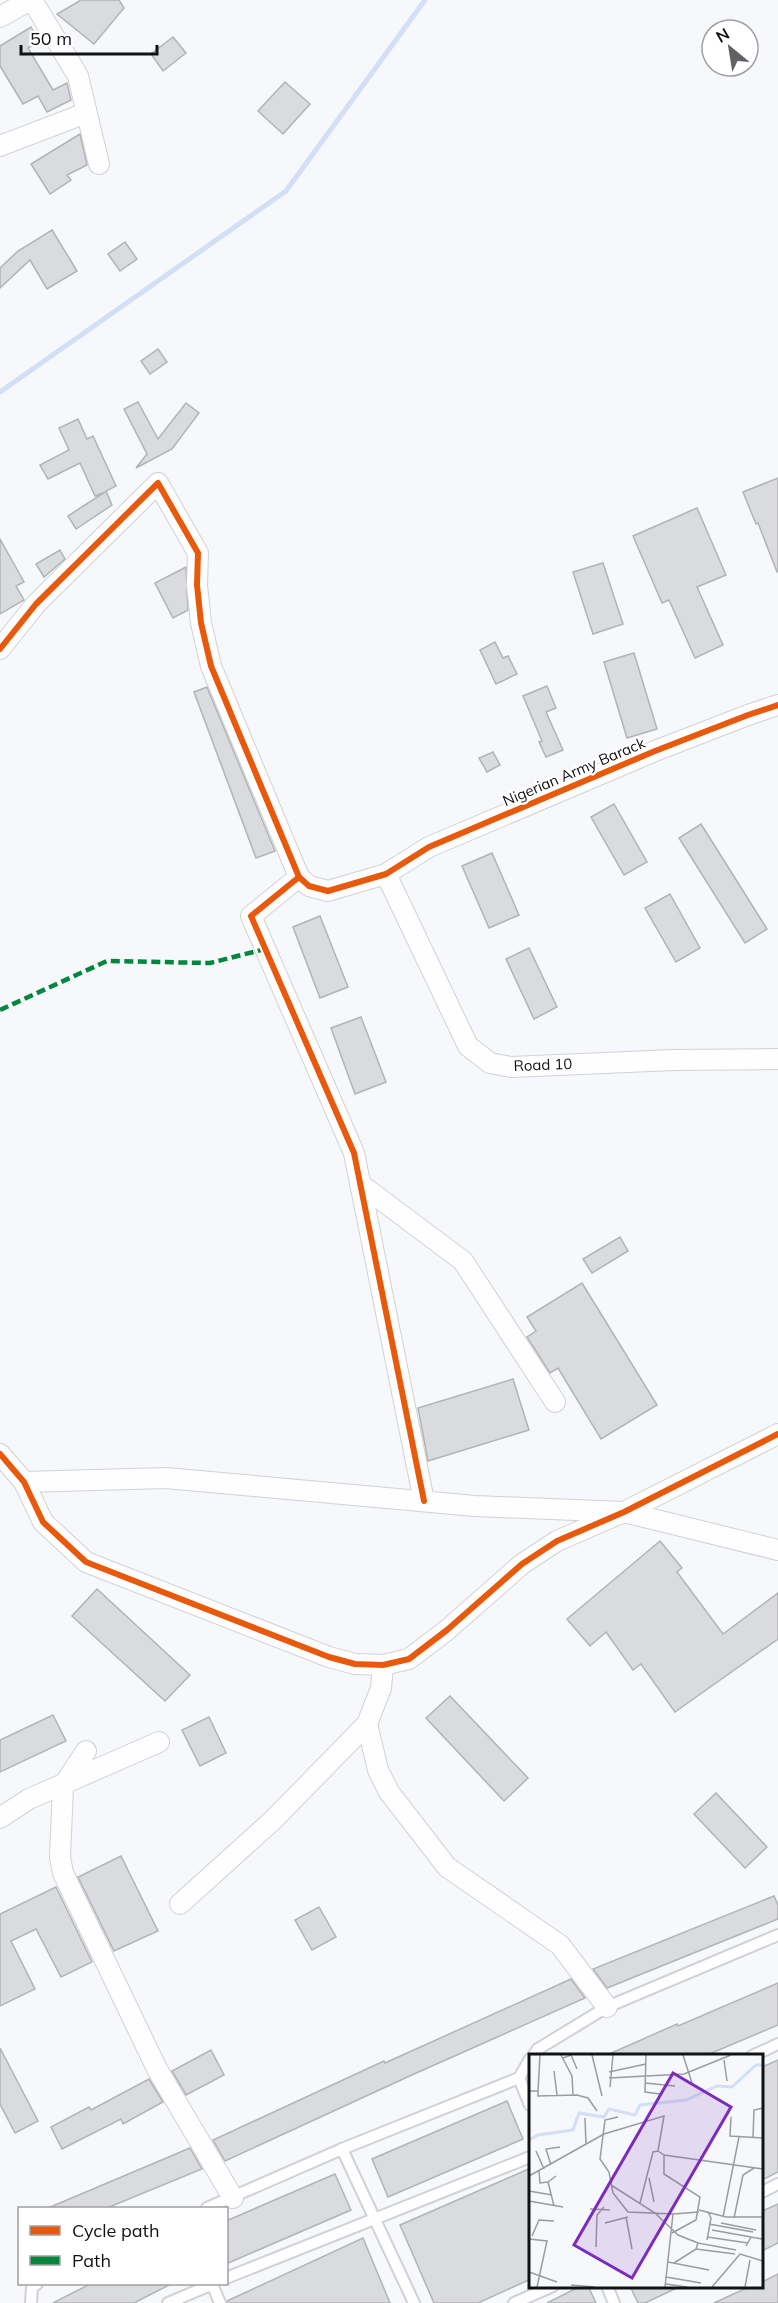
<svg xmlns="http://www.w3.org/2000/svg" width="778" height="2303" viewBox="0 0 778 2303" font-family="Mulish,sans-serif">
<rect width="100%" height="100%" fill="#f6f8fb"/>
<g fill="none" stroke-linecap="round" stroke-linejoin="round">
<polyline stroke="#d2dff6" stroke-width="5" points="0,392 286,191 425,0"/>
</g>
<g fill="#dadbde" stroke="#b2b3b6" stroke-width="1.5">
<polygon points="81,0 119,0 124,8 94,44 57,14"/>
<polygon points="31,27 39,41 28,48 53,90 67,83 71,100 47,112 38,96 23,104 0,66 0,46"/>
<polygon points="173,37 186,53 163,71 151,54"/>
<polygon points="285,82 310,104 283,134 258,111"/>
<polygon points="80,134 87,165 67,175 71,180 50,194 31,164"/>
<polygon points="52,230 77,271 47,289 30,260 0,288 0,268 18,251"/>
<polygon points="125,242 137,259 120,271 108,254"/>
<polygon points="158,349 167,362 150,374 141,361"/>
<polygon points="138,402 158,439 186,403 199,413 172,449 136,468 147,454 124,409"/>
<polygon points="78,419 87,439 93,436 116,486 106,491 112,505 76,529 68,516 105,492 95,496 80,463 48,479 40,465 69,450 59,428"/>
<polygon points="778,478 778,571 777,572 758,523 756,524 743,492"/>
<polygon points="697,508 726,575 697,587 723,645 695,658 669,600 662,603 633,536"/>
<polygon points="0,539 24,582 16,586 24,600 0,614"/>
<polygon points="60,550 65,559 44,577 36,564"/>
<polygon points="603,563 623,624 593,634 573,572"/>
<polygon points="186,567 188,610 173,618 155,583"/>
<polygon points="495,642 503,658 508,656 517,674 496,684 480,650"/>
<polygon points="634,653 657,729 627,738 604,662"/>
<polygon points="547,686 556,708 546,712 563,750 546,757 539,742 542,741 523,696"/>
<polygon points="207,687 275,851 256,858 194,692"/>
<polygon points="493,752 500,765 487,772 479,758"/>
<polygon points="614,804 647,862 624,875 591,817"/>
<polygon points="701,824 767,929 745,943 679,838"/>
<polygon points="492,853 519,915 489,928 462,866"/>
<polygon points="670,894 700,948 676,962 645,908"/>
<polygon points="320,916 348,987 320,998 293,927"/>
<polygon points="529,948 557,1007 534,1019 506,959"/>
<polygon points="361,1017 386,1082 355,1094 331,1028"/>
<polygon points="620,1237 628,1251 592,1273 583,1259"/>
<polygon points="582,1283 657,1405 601,1439 558,1368 550,1373 527,1337 536,1331 527,1317"/>
<polygon points="513,1379 529,1430 428,1461 418,1408"/>
<polygon points="660,1541 682,1568 677,1572 723,1634 778,1593 778,1639 675,1712 641,1664 633,1670 606,1632 590,1646 567,1619"/>
<polygon points="97,1589 190,1675 165,1701 72,1616"/>
<polygon points="450,1696 528,1778 504,1801 426,1718"/>
<polygon points="53,1715 66,1741 0,1772 0,1740"/>
<polygon points="209,1717 226,1753 200,1766 182,1730"/>
<polygon points="716,1793 767,1847 745,1868 694,1814"/>
<polygon points="121,1856 158,1931 114,1951 78,1877"/>
<polygon points="56,1887 92,1962 61,1977 36,1929 11,1941 35,1989 0,2006 0,1914"/>
<polygon points="774,1896 778,1905 778,1919 607,1988 593,1969"/>
<polygon points="319,1907 336,1937 312,1950 295,1920"/>
<polygon points="571,1979 585,1998 414,2074 225,2161 213,2140 384,2061 385,2063"/>
<polygon points="778,1983 778,2025 707,2055 607,2055 677,2024 678,2026"/>
<polygon points="0,2048 38,2121 15,2133 0,2104"/>
<polygon points="211,2050 224,2075 186,2095 172,2071"/>
<polygon points="778,2060 778,2172 762,2180 762,2067"/>
<polygon points="149,2079 163,2102 123,2124 121,2119 62,2149 51,2127 89,2107 91,2110"/>
<polygon points="507,2101 523,2139 388,2197 372,2159"/>
<polygon points="190,2148 202,2169 107,2208 48,2208"/>
<polygon points="531,2168 531,2279 478,2303 434,2303 400,2225"/>
<polygon points="335,2174 351,2210 226,2264 226,2221"/>
<polygon points="778,2204 778,2243 762,2251 762,2211"/>
<polygon points="363,2238 390,2303 227,2303 227,2301"/>
<polygon points="778,2274 778,2303 714,2303 751,2286 762,2286 762,2282"/>
<polygon points="92,2283 173,2283 134,2303 53,2303"/>
<polygon points="581,2286 588,2286 596,2303 547,2303"/>
<polygon points="630,2286 681,2286 645,2303 638,2303"/>
</g>
<g fill="none" stroke-linecap="round" stroke-linejoin="round">
<defs>
<g id="service">
<polyline points="533,2056 538,2049 607,2007 778,1935"/>
<polyline points="752,2056 778,2044"/>
<polyline points="519,2078 530,2105"/>
<polyline points="342,2149 414,2303"/>
<polyline points="762,2192 778,2184"/>
<polyline points="207,2208 342,2149 519,2078 530,2059"/>
<polyline points="226,2278 530,2157"/>
<polyline points="212,2284 220,2303"/>
<polyline points="607,2286 614,2303"/>
<polyline points="31,2303 32,2287 37,2284"/>
<polyline points="168,2303 213,2284"/>
<polyline points="514,2303 553,2286"/>
</g>
<g id="minor">
<polyline points="32,0 78,76 99,164"/>
<polyline points="0,17 30,0"/>
<polyline points="0,146 86,113"/>
<polyline points="0,649 36,604 158,483 198,553 197,585 201,623 211,666 299,877 309,886 328,891 386,874 429,847 655,751 748,715 778,705"/>
<polyline points="386,874 468,1046 490,1063 511,1067 673,1060 778,1059"/>
<polyline points="299,877 251,916 354,1153 424,1501"/>
<polyline points="360,1184 463,1261 555,1402"/>
<polyline points="0,1454 24,1482 43,1522 86,1562 329,1657 355,1664 383,1665 409,1659 447,1630 522,1564 557,1541 624,1512 778,1434"/>
<polyline points="24,1482 166,1478 475,1506 624,1512 778,1550"/>
<polyline points="367,1724 378,1770 389,1792 447,1867 560,1945 607,2007"/>
<polyline points="86,1751 63,1786 60,1857 63,1873 157,2069 233,2198"/>
<polyline points="0,1818 29,1799 159,1742"/>
<polyline points="180,1904 273,1820 367,1724 381,1688 383,1665"/>
</g>
</defs>
<use href="#service" stroke="#d0d2d5" stroke-width="14"/>
<use href="#minor" stroke="#d0d2d5" stroke-width="22"/>
<use href="#service" stroke="#fefefe" stroke-width="10"/>
<use href="#minor" stroke="#fefefe" stroke-width="20"/>
<polyline stroke="#00873e" stroke-width="4.5" stroke-dasharray="9 4.5" stroke-linecap="butt" points="0,1010 107,961 210,963 265,949"/>
<defs>
<g id="cycleway">
<polyline points="0,649 36,604 158,483 198,553 197,585 201,623 211,666 299,877 309,886 328,891 386,874 429,847 655,751 748,715 778,705"/>
<polyline points="299,877 251,916 354,1153 424,1501"/>
<polyline points="0,1454 24,1482 43,1522 86,1562 329,1657 355,1664 383,1665 409,1659 447,1630 522,1564 557,1541 624,1512 778,1434"/>
</g>
</defs>
<use href="#cycleway" stroke="#fff" stroke-width="10"/>
<use href="#cycleway" stroke="#e8590c" stroke-width="6"/>
</g>
<g text-anchor="middle" stroke-width="4.5" stroke-linejoin="round" paint-order="stroke">
<g font-size="15" fill="#111215" stroke="#fff">
<text transform="translate(574 772) rotate(-23)" y="5">Nigerian Army Barack</text>
<text transform="translate(543 1065) rotate(-2)" y="5">Road 10</text>
</g>
</g>
<g transform="translate(529 2054)">
<rect width="234" height="234" fill="#f6f8fb"/>
<path fill="none" stroke="#d2dff6" stroke-width="3" d="M0 86 9 81 44 76 50 59 75 63 80 55 106 61 111 51 157 46 188 32 203 33 227 11H234"/>
<path fill="none" stroke="#9a9c9f" stroke-width="1.5" d="M32 1 43 22 44 40M63 1 73 42M117 1 116 38 131 40M154 1 163 29M34 4 42 1 48 15M195 6 198 27M25 17 28 41M80 18 117 10M80 24 155 20 202 1M116 29 146 32M81 33 84 1M1 37H9V42L48 41 59 44 68 57M9 37 11 1M89 63 76 66 71 105 80 118 84 139 99 158 144 160 136 233M202 63 201 82 234 84M56 64 57 90M224 83 225 56 234 54M7 97 15 115M135 101V120L171 143 167 166 143 179M135 101 234 115M22 111 17 95 31 93M10 117 11 129 19 128M0 122 75 80 135 62 129 97 135 101M120 124 125 148M82 131 126 159 149 181 169 189M0 137 23 141M0 147 34 153M111 149 124 98 129 97M25 152 19 128 27 122M61 155 81 156M170 156 197 163H234M144 160 170 158M97 163 103 195M194 163 210 83M205 164 214 121 225 114M76 169 99 163M192 169 227 176M180 170 224 178M183 176 222 183M3 182 10 166 25 167M178 183 219 189M0 185 18 187 8 233M178 186 182 164 179 158M217 192 222 183 233 185M67 193 68 161 75 153M167 195 169 189 207 196M139 208 180 216M145 209 167 195 206 200M0 218 28 228M137 223 172 229M137 230 158 233M42 231 65 233M183 233 211 200 234 207M216 233 221 206"/>
<path fill="#7b2cbf" fill-opacity="0.15" stroke="#7b2cbf" stroke-width="3" d="M144 19 202 53 103 224 45 191Z"/>
<rect width="234" height="234" fill="none" stroke="#111215" stroke-width="3"/>
</g>
<rect x="18" y="2207" width="210" height="78" fill="#ffffff" stroke="#a0a0a1" stroke-width="1.5"/>
<rect x="30" y="2226" width="30" height="9" fill="#e8590c" stroke="#a0a0a1" stroke-width="1.5"/>
<text x="72" y="2237" font-size="18" fill="#111215">Cycle path</text>
<rect x="30" y="2256" width="30" height="9" fill="#00873e" stroke="#a0a0a1" stroke-width="1.5"/>
<text x="72" y="2267" font-size="18" fill="#111215">Path</text>
<g transform="translate(730 48) rotate(330)"><circle r="28" fill="#ffffff" stroke="#a0a0a1" stroke-width="1.5"/>
<path d="M0-4.5L10 22L0 15L-10 22Z" fill="#616266"/>
<text y="-9" font-size="16" font-weight="bold" text-anchor="middle" fill="#111215">N</text>
</g>
<path d="M21 45v9h136v-9" fill="none" stroke="#111215" stroke-width="3"/>
<text x="30" y="45" font-size="18" fill="#111215" stroke="#ffffff" stroke-width="4.5" paint-order="stroke">50 m</text>
</svg>
